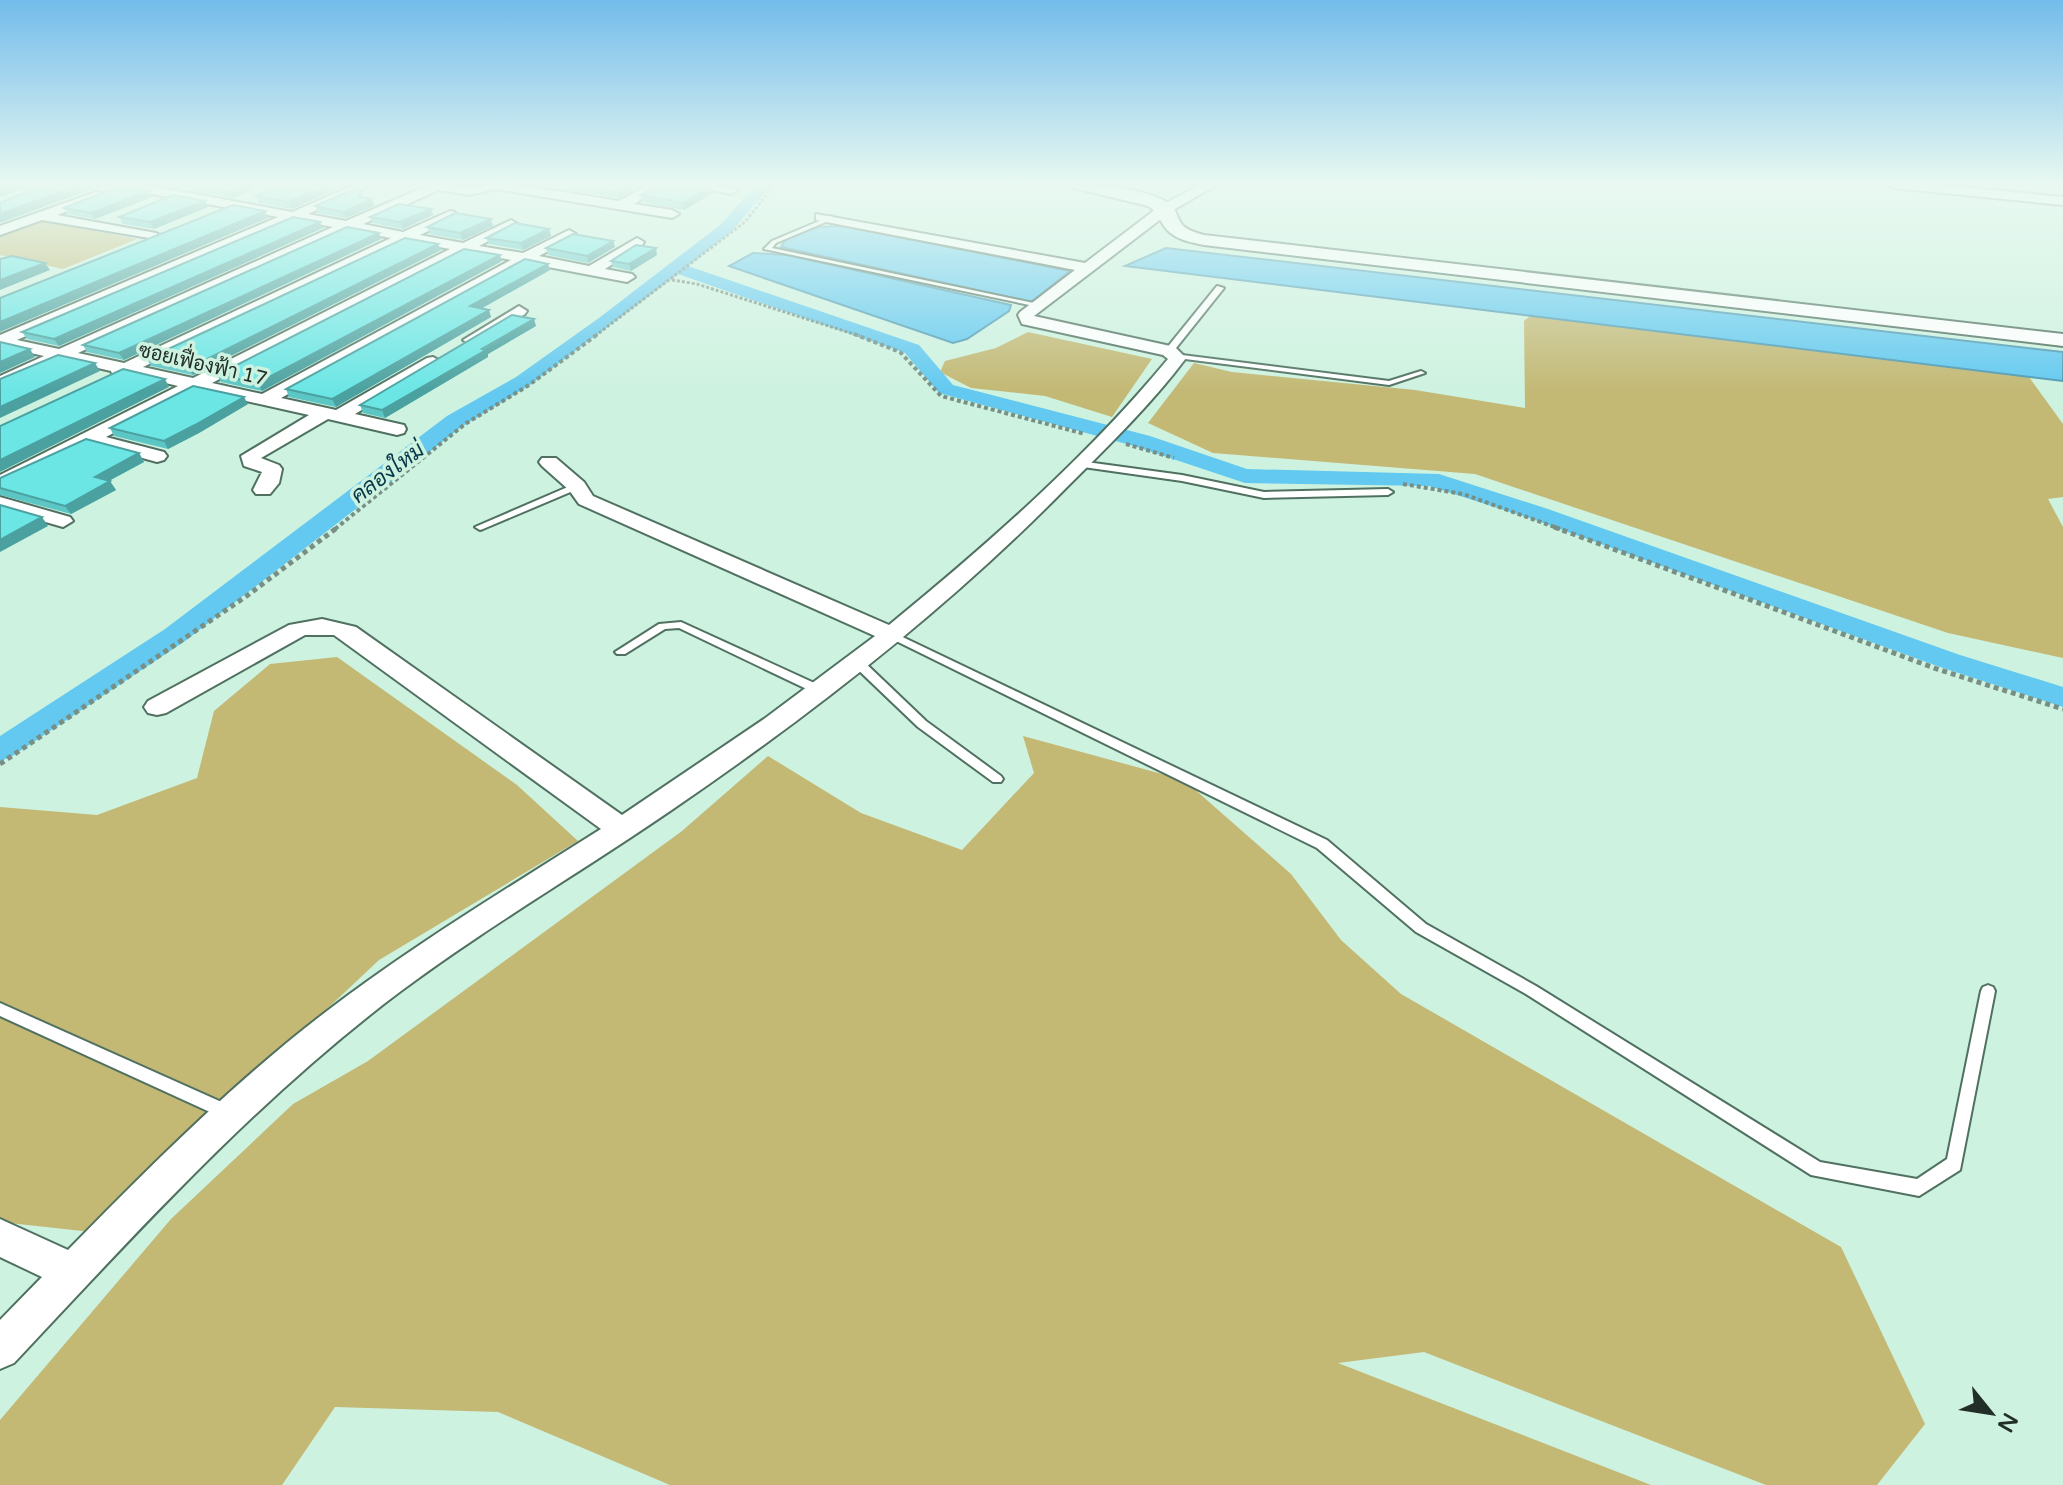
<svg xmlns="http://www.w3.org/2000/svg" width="2063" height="1485" viewBox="0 0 2063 1485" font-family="'Varela Round',Sarabun,sans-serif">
<rect width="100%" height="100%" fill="#cef2e0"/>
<g fill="#c3b874">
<polygon points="38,220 137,239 63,269 0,255 0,234"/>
<polygon points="1530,316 2029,377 2063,424 2063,497 2048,499 2063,527 2063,658 1948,633 1475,474 1213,453 1148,423 1194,363 1232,372 1415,390 1525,408 1524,321"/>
<polygon points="1028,332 1152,359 1112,417 1045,396 971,388 940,372 945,361 996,348"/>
<polygon points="337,657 517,785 578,841 379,960 225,1105 110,1234 0,1222 0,807 97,815 197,778 214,711 270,664"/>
<polygon points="1023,736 1184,780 1291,874 1341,940 1401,994 1841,1247 1925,1424 1877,1485 1766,1485 1424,1352 1338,1363 1651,1485 670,1485 498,1412 335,1407 282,1485 0,1485 0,1420 171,1219 293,1104 368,1061 682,831 768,756 861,813 962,850 1034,773"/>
</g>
<g fill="#63c9f0" stroke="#509bb4" stroke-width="2">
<polygon points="842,226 1070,271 1031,302 781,247 786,238 819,227"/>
<polygon points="1166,248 2063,352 2063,381 1125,266"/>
<polygon points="753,253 787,255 1011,305 1009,311 967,339 953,343 729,266"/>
</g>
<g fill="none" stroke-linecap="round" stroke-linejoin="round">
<polygon fill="#63c9f0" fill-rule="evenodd" points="757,184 772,184 732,231 688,266 919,345 953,385 1150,436 1247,469 1439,474 1548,509 1960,655 2063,687 2063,707 1940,667 1532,519 1429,486 1245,483 1134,446 939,393 905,353 678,274 530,385 463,426 185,641 11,757 0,761 0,736 165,629 447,416 516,377 599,318 720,225"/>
<defs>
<g id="service">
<polygon points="831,216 834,218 833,219 776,243 772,248 1043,305 1039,307 764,249 772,241"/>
<polygon points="1217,286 1224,288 1172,353 1166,353 1166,349"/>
<polygon points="1174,354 1389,381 1421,371 1425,373 1389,385 1177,358 1174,358"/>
<polygon points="1079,461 1182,475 1264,492 1388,489 1393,492 1388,495 1264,498 1182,481 1076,466 1076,462"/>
<polygon points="577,483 582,486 580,488 483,529 480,530 475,527"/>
<polygon points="681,622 823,687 825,690 823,693 815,693 679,628 665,629 625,654 617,654 615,652 659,624"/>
<polygon points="890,631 1327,840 1426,924 1536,986 1820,1162 1917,1179 1947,1159 1981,991 1983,987 1988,985 1993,987 1995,991 1960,1170 1919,1196 1811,1175 1526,994 1416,932 1317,848 886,636 885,634 886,632"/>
<polygon points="856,657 860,658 926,721 1001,776 1003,779 1001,782 993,782 918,727 852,664 850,661"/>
<polygon points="0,1003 235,1108 237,1113 235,1118 229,1120 223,1118 0,1016"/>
</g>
<g id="minor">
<path d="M113 184H141L292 212 357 184H374L308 214 346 221 424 187 422 184 469 187 514 184 619 201 650 184H666L634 204 672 210 679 214 672 218 496 189 469 195 439 190 363 224 403 232 450 211 455 212V218L420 235 463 243 511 220 518 224 516 227 479 246 523 253 569 230 576 234 574 237 539 256 589 266 637 238 644 242 642 245 605 269 632 274 635 277 627 282 527 263 281 398 336 410 427 358 433 357 442 362 355 414 404 425 406 429 404 433 397 435 328 419 261 458 279 465 282 469 279 483 270 494H256L253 490 262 472 244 466 241 456 309 415 197 390 106 437 164 452 167 456 164 460 157 462 91 444 0 489V475L178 386 128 374 113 376 111 371 63 360 0 387V376L44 356 0 346V335L278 217 119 188ZM295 220 333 227 59 349 17 340ZM349 230 391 238 124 363 78 353ZM407 241 450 249 193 378 143 367ZM466 252 511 260 262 394 212 383Z"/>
<polygon points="684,184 718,184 738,190 731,194"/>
<path d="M1202 184H1218L1170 212 1034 316 1175 347 1186 358C1150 406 1106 448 1064 490 946 610 812 714 673 809 583 871 488 926 401 991 257 1099 136 1233 14 1363L0 1369V1320L42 1277 0 1257V1219L68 1250C150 1166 234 1082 327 1011 415 944 508 888 601 829L334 635H305L166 713 157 715 148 713 144 707 148 701 289 625 322 619 356 627 622 815 764 719 875 636 579 504 569 490 542 466 539 462 542 458H556L584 482 593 496 889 625C988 544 1087 457 1168 359L1163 355 1022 324 1018 315 1020 312 1075 270 821 221 816 220V214L1085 263 1160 206Z"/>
<polygon points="1887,184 1933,184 2063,197 2063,205 1893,188"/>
<polygon points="96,192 101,193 101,199 57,215 156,233 163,237 161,240 42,220 0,235 0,226"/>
<polygon points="519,306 527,311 525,314 477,344 471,345 463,340"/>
<polygon points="0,497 70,517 73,521 63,527 0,509"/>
</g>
<path id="tertiary" d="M1068 184C1094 184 1147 188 1168 203 1184 216 1171 227 1204 235L2063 334V346L1204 245C1189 242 1173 239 1164 226 1158 217 1157 211 1148 206L1070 187Z"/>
</defs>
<use href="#service" stroke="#507161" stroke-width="4"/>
<use href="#minor" stroke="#507161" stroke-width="4"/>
<use href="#tertiary" stroke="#507161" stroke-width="4"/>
<g stroke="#778f84" stroke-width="3" stroke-dasharray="3 2" stroke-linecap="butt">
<polyline points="672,280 697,284 860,336"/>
<polyline points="595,336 745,222 775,184"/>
</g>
<g stroke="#778f84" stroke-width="4" stroke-dasharray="4 3" stroke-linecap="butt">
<polyline points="854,334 900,352 941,396 1085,434"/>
<polyline points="1126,444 1174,458"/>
<polyline points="1403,484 1463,494 1560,529"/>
<polyline points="335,529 465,424 529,385 598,334"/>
</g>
<g stroke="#778f84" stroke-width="5" stroke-dasharray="5 4" stroke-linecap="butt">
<polyline points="1554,527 1937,669 2063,709"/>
<polyline points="0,764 248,595 338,527"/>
</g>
<use href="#service" fill="#fff" fill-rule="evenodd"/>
<use href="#minor" fill="#fff" fill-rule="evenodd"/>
<use href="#tertiary" fill="#fff" fill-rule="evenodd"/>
</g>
<g fill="#5cc6c5">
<polygon points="158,184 267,184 233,198"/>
<polygon points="282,184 292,209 259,203 256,196"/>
<polygon points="534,184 644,184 618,198"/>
<polygon points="362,193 361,198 372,199 374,206 346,218 318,213 315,206"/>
<polygon points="713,193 684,210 642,202 641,195"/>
<polygon points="152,197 95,219 68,214 64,208"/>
<polygon points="208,207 154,229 123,224 119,217"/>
<polygon points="431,209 433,215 403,229 373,223 370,217"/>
<polygon points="491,219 493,226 463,240 430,234 427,227"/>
<polygon points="320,222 323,228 59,346 27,339 22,332"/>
<polygon points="549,229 551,236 523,250 489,244 486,238"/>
<polygon points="379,233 381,239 124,360 87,352 83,345"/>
<polygon points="613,241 615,247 588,263 548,255 546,248"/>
<polygon points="441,250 193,375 151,366 147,359"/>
<polygon points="657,255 631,271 613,267 611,261"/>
<polygon points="502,261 262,391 221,382 217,375"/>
<polygon points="550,270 481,309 491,317 336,407 289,397 286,389"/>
<polygon points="536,326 488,354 488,357 385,418 363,413 360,405"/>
<polygon points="248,404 199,433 168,449 114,436 110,428"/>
<polygon points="139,453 144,462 109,481 116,490 71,514 0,495 0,478"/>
</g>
<g fill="#4ba1a0">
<polygon points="14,184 36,184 0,197 0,189"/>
<polygon points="82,184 105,184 0,223 0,214"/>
<polygon points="247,184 267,184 233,198 230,191"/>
<polygon points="331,184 349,184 292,209 289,202"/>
<polygon points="630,184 644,184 618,198 617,191"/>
<polygon points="711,186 713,193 684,210 683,203"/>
<polygon points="149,191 152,197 95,219 91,213"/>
<polygon points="372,199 374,206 346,218 343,212"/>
<polygon points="205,201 208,207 154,229 150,222"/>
<polygon points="431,209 433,215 403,229 400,222"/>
<polygon points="265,211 268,218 0,332 0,322"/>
<polygon points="491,219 493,226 463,240 460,233"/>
<polygon points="320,222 323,228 59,346 54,339"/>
<polygon points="549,229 551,236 523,250 521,243"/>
<polygon points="379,233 381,239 124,360 119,353"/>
<polygon points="613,241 615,247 588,263 587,256"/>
<polygon points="438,244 441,250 193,375 189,368"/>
<polygon points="656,248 657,255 631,271 629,264"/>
<polygon points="500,255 502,261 262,391 258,383"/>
<polygon points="45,263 50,270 0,290 0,280"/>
<polygon points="548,264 550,270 473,313 470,306"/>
<polygon points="489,310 491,317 336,407 332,399"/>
<polygon points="534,319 536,326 488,354 488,357 385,418 382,410"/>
<polygon points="30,349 35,357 0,373 0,362"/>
<polygon points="95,363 100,371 0,418 0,407"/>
<polygon points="165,379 169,387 0,472 0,460"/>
<polygon points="244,397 248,404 199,433 168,449 164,441"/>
<polygon points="139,453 144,462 101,485 95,477"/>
<polygon points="110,481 116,490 71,514 65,506"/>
<polygon points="42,517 48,526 0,552 0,540"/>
</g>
<g fill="#6be6e5" stroke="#4ba1a0" stroke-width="2">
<polygon points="0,184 14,184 0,189"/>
<polygon points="45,184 82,184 0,214 0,203"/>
<polygon points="192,184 247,184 230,191"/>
<polygon points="282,184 331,184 289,202 256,196"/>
<polygon points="574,184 630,184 617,191"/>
<polygon points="659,184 701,184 711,186 683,203 641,195"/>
<polygon points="121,186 149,191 91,213 64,208"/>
<polygon points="360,187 358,197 372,199 343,212 315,206"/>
<polygon points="173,195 205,201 150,222 119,217"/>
<polygon points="399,204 431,209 400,222 370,217"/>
<polygon points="233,205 265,211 0,322 0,298"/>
<polygon points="455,213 491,219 460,233 427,227"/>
<polygon points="293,217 320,222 54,339 22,332"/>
<polygon points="515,223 549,229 521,243 486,238"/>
<polygon points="347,227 379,233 119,353 83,345"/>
<polygon points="573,234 613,241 587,256 546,248"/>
<polygon points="405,238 438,244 189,368 147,359"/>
<polygon points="636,245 656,248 629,264 611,261"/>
<polygon points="464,249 500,255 258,383 217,375"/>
<polygon points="12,256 45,263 0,280 0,259"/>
<polygon points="525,259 548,264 470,306 489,310 332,399 286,389"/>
<polygon points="512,315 534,319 482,349 486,350 382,410 360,405"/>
<polygon points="0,342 30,349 0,362"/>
<polygon points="58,355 95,363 0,407 0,379"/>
<polygon points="123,369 165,379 0,460 0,426"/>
<polygon points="193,386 244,397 195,425 164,441 110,428"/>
<polygon points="86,439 139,453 95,477 110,481 65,506 0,488 0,478"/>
<polygon points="0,505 42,517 0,540"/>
</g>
<linearGradient id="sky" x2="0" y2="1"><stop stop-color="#73bceb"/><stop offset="0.47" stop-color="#e9f9f1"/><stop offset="1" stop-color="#e9f9f1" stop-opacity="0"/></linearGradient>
<rect width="2063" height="392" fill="url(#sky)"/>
<g text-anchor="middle" stroke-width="7" stroke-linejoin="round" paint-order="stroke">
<g font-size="20" fill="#222f29" stroke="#cef2e0">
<text transform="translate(203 364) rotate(13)" y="7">ซอยเฟื่องฟ้า 17</text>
</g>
<g font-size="22" font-style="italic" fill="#093949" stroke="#cef2e0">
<text transform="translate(387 472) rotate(-37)" y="8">คลองใหม่</text>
</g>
</g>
<g transform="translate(1991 1413) rotate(120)" stroke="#cef2e0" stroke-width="6" paint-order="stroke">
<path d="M0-6L14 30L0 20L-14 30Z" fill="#222f29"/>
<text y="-12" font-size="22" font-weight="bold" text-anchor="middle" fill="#222f29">N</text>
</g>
</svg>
